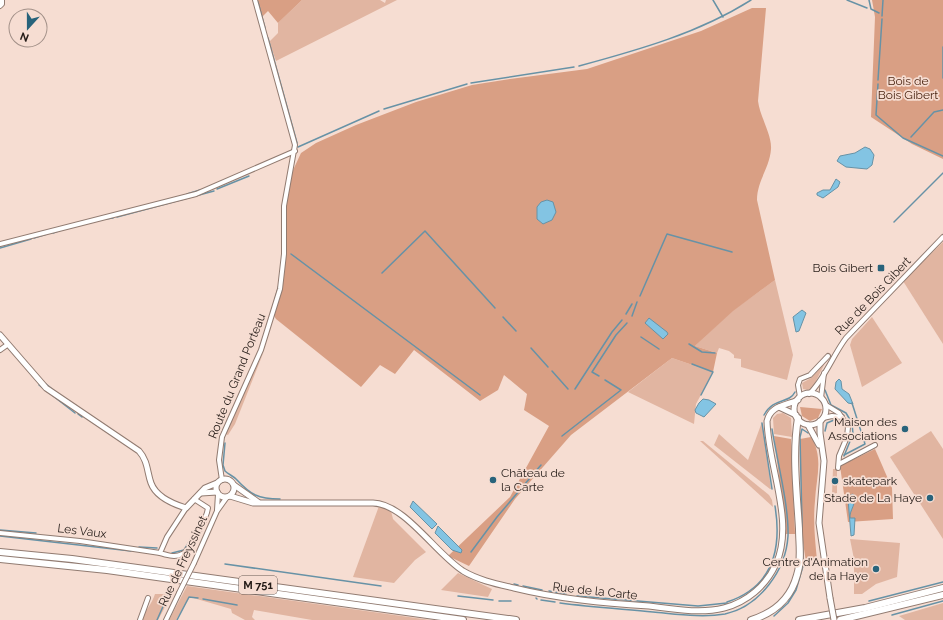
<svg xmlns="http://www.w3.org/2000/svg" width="943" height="620" viewBox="0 0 943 620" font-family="Raleway,sans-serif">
<rect width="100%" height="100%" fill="#f6ddd2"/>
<g fill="#e1b5a1">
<polygon points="302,0 380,0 385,3 386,0 397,0 276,61 269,42 278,33 278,23"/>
<polygon points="943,242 943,344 903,281"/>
<polygon points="775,280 793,355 787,380 741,367 741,359 734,358 734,355 729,351 719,348 717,353 695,346 732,311"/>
<polygon points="872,317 902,363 862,387 850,345 852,339"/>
<polygon points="264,351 235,424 228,435 225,434"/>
<polygon points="672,358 713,372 696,404 694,424 628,392"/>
<polygon points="825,363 813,387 808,390 803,389 802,383 811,378"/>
<polygon points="783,413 791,418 792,437 774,434 773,418 777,414"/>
<polygon points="762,422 771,489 770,489 714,445 719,434 748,460"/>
<polygon points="931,431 943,449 943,539 890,457"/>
<polygon points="700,441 703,441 769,495 772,500 773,507"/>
<polygon points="833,469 837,469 837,493 832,494"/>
<polygon points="379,506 391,511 393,519 426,552 415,560 394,583 353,577"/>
<polygon points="850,539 900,543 897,577 876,584 862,594 854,594 854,559"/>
<polygon points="458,573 492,589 488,597 441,590"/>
<polygon points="187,586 430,620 312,620 254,610 252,617 255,620 245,620 232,613 231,609 190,597 176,620 169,620"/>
<path d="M155 594H172L158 620H140C145 611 152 604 155 594Z"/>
<polygon points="943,603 943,620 905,620 899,616"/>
</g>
<g fill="#d99f84">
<polygon points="255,0 302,0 278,23 268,11 260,19"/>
<polygon points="872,0 943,0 943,159 912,144 871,117 875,17"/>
<path d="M752 8H766L758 101C760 117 772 135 771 149 770 167 757 181 757 200L775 280 733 311 695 346 717 353 713 372 672 358 571 435 515 499 469 566 448 556 510 497 549 426 524 410 527 394 504 375 498 390 480 401 414 350 395 374 380 365 361 387 276 319 273 314 283 272V226L288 181 301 153 316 143 356 125 416 102 472 85 510 79 587 69 701 31Z"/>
<polygon points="800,407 822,409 818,418 810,421 802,416"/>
<polygon points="774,436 791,439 795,534 786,534"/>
<path d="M811 437C824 458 816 478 815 501 813 520 815 540 817 560L806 562 802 536 800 439Z"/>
<polygon points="875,449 892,488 893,519 848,522 840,466"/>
</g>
<g fill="#83c4e3" stroke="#6792a6">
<polygon points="865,147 870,149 874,155 872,165 867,169 846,167 837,161 840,156 855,153"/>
<polygon points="836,179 840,182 838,187 823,198 817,195 817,193 823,190 830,190"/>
<polygon points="547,200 553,202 556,212 552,220 543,224 537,219 537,207 541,202"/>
<polygon points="802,310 806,313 799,331 796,332 793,317"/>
<polygon points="649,318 667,332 668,334 663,339 645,323"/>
<polygon points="839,379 841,381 842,389 849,394 853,404 848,403 835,389 836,382"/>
<polygon points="703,399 709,400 716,404 704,417 696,413 695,410 699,403"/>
<path d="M853 494C858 503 849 510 850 518H855L854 535 851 536 848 499 849 496Z"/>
<polygon points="413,501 437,524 432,529 410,507"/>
<polygon points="438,526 462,550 461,553 452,550 435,533"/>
</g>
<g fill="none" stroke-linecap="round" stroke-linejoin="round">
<g stroke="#6792a6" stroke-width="1.5">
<polyline points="713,0 723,17"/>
<polyline points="847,0 867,8"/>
<polyline points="869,0 871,9 879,13"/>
<polyline points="258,2 265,28"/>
<polyline points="882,16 883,0"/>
<polyline points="268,38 297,143"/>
<polyline points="943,47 943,78"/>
<path d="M579 66C638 50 699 33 751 0"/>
<polyline points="878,80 882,19"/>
<polyline points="471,83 574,67"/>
<polyline points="878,84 876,115 903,138 943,156"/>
<polyline points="384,109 467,84"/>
<polyline points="911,137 934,112 943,110"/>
<polyline points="298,147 379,111"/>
<polyline points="217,189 249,176"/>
<polyline points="187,194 200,190"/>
<polyline points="117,217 214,191"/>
<polyline points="105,219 113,218"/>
<polyline points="894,222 943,173"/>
<polyline points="53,233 61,230"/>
<polyline points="34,238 47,234"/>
<polyline points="0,248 31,239"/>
<polyline points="291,254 480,395"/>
<polyline points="382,273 425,231 495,308"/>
<polyline points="640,296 667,234 732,252"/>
<polyline points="273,306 279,285"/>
<polyline points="626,314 632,304"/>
<polyline points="632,316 637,302"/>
<polyline points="503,317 516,331"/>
<polyline points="641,337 659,349"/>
<polyline points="689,344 702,352 715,353"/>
<polyline points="531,348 548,367"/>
<polyline points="692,364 713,372 701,395"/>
<polyline points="552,371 568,389"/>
<polyline points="599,376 592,372 616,335 627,323"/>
<polyline points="46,384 52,389"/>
<polyline points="39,385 75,413"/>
<polyline points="575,389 612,332 622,320"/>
<polyline points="825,390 831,405 846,413 852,423 853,434 844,456"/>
<polyline points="78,414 82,417"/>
<path d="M764 415C774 397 789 404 795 392"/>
<polyline points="762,423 772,489"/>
<polyline points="825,431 827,423 834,420"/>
<polyline points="562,436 621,390 605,380"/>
<polyline points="864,441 871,439"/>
<path d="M225 443 223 465 225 471C228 474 233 476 236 479 251 495 258 499 280 499"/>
<polyline points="844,455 865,444 852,403"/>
<polyline points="0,530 36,533"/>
<polyline points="0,536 131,551"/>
<polyline points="139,547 157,548"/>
<polyline points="471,552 497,517 541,465"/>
<polyline points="172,553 184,550 192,537"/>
<polyline points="225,564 381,586"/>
<polyline points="514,584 518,585"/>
<polyline points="523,586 542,590"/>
<polyline points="549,591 566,594"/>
<polyline points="458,596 493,600"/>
<polyline points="577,596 698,606 727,603"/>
<polyline points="536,598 537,599"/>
<polyline points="203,599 237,605"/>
<polyline points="541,600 555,602"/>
<polyline points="499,601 511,601"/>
<polyline points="869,601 943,582"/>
<path d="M727 602C773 587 782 549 775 506"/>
<path d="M560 603C591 607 622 609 653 612 676 614 702 618 725 614 760 606 786 570 788 536 789 506 777 460 772 429"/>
<polyline points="892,615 943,601"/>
<polyline points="774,616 788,603 796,590 803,566 800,437 802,429 808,433"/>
<polyline points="157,620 169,593"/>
<polyline points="177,620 189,597 198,598"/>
</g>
<defs>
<g id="minor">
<polyline points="0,6 2,4 2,0"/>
<polyline points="0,244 196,194 295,151"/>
<polyline points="0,350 7,345"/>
<path d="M809 394C824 380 833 355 846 338L943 237"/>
<polyline points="800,397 798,385 800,379 810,375 828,356"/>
<polyline points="821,398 824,373"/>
<polyline points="826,405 839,413 848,427 847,437 839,456 838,468"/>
<polyline points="823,418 832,416 842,417"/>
<polyline points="839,464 875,445"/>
<polyline points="222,480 219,460 222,437 261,350 280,289 284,254 284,206 295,145 255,0"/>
<path d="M186 508 167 537 160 553C167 555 175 558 182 554 191 550 207 517 208 508L194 499"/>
<polyline points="217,510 218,494"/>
<polyline points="0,533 80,541 160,553"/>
<polyline points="194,563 217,511 227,497"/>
<polyline points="140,620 148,598"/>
<polyline points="166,620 179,593"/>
</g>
<g id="tertiary">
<path d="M0 335 46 388 139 451C148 461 147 472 151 483 156 497 173 504 186 508L205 488 217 483"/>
<circle cx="810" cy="409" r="16"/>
<polyline points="779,407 796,415"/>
<polyline points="820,421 820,433 824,461 819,523 830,598"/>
<polyline points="808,425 819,445"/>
<circle cx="225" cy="488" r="9"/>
<polyline points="234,485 258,502"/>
<polyline points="201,493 217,492"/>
<path d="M230 496 253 503H373C405 504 435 553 463 571 478 580 497 584 514 588 559 599 603 603 649 606 673 609 700 614 724 608 747 602 766 586 776 564 795 522 768 466 767 421 771 405 785 406 798 400"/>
</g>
<g id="trunk">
<polyline points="0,552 72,559 516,620"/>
<polyline points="0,559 107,570 463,620"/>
<path d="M751 620C774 613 791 598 797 575 802 560 799 544 799 529 797 493 792 454 798 418"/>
<polyline points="799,620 865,608 943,588"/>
<polyline points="840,620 943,595"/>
</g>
</defs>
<use href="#minor" stroke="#917b71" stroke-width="6"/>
<use href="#tertiary" stroke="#917b71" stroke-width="7"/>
<use href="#trunk" stroke="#917b71" stroke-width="8"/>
<use href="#minor" stroke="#fff" stroke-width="4"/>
<use href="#tertiary" stroke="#fff" stroke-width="5"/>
<use href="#trunk" stroke="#fff" stroke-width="6"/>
<defs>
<polyline id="minor-bridge" points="179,593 194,563"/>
<polyline id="tertiary-bridge" points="830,598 834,620"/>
</defs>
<use href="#minor-bridge" stroke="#917b71" stroke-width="6" stroke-linecap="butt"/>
<use href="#tertiary-bridge" stroke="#917b71" stroke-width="7" stroke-linecap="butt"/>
<use href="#minor-bridge" stroke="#fff" stroke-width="4"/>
<use href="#tertiary-bridge" stroke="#fff" stroke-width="5"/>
</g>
<g fill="#28637b" stroke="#f6ddd2" stroke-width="1.5">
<rect x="877" y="264" width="8" height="8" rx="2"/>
<circle cx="905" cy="429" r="4"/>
<circle cx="493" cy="480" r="4"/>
<circle cx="835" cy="481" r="4"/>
<circle cx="930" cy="498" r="4"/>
<circle cx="876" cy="569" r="4"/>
</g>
<g text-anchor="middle" stroke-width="3.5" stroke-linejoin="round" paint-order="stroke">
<rect fill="#f6ddd2" stroke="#645650" stroke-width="1" x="239" y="576" width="38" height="18" rx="3"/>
<g font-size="11" font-weight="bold" fill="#251c18">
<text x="258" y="589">M 751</text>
</g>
<g font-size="12" fill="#451f0c" stroke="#f6ddd2">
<text x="908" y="85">Bois de<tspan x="908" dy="14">Bois Gibert</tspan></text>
</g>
<g font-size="12" fill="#251c18" stroke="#f6ddd2" text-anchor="end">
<text x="873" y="272">Bois Gibert</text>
<text x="897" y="426">Maison des<tspan x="897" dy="14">Associations</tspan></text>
<text x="501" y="477" text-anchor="start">Château de<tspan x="501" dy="14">la Carte</tspan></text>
<text x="843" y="485" text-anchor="start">skatepark</text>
<text x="922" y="502">Stade de La Haye</text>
<text x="868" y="566">Centre d'Animation<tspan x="868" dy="14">de la Haye</tspan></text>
</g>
<g font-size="12" fill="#251c18" stroke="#f6ddd2">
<text transform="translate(873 296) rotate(-46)" y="4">Rue de Bois Gibert</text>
<text transform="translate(237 376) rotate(-68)" y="4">Route du Grand Porteau</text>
<text transform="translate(82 531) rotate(7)" y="4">Les Vaux</text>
<text transform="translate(183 561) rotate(-65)" y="4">Rue de Freyssinet</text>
<text transform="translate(595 591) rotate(6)" y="4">Rue de la Carte</text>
</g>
</g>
<g transform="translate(28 28) rotate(201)"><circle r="19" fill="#f6ddd2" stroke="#a29088"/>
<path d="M0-3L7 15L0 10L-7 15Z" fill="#28637b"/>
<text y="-6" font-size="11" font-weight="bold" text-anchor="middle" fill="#251c18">N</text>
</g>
</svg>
